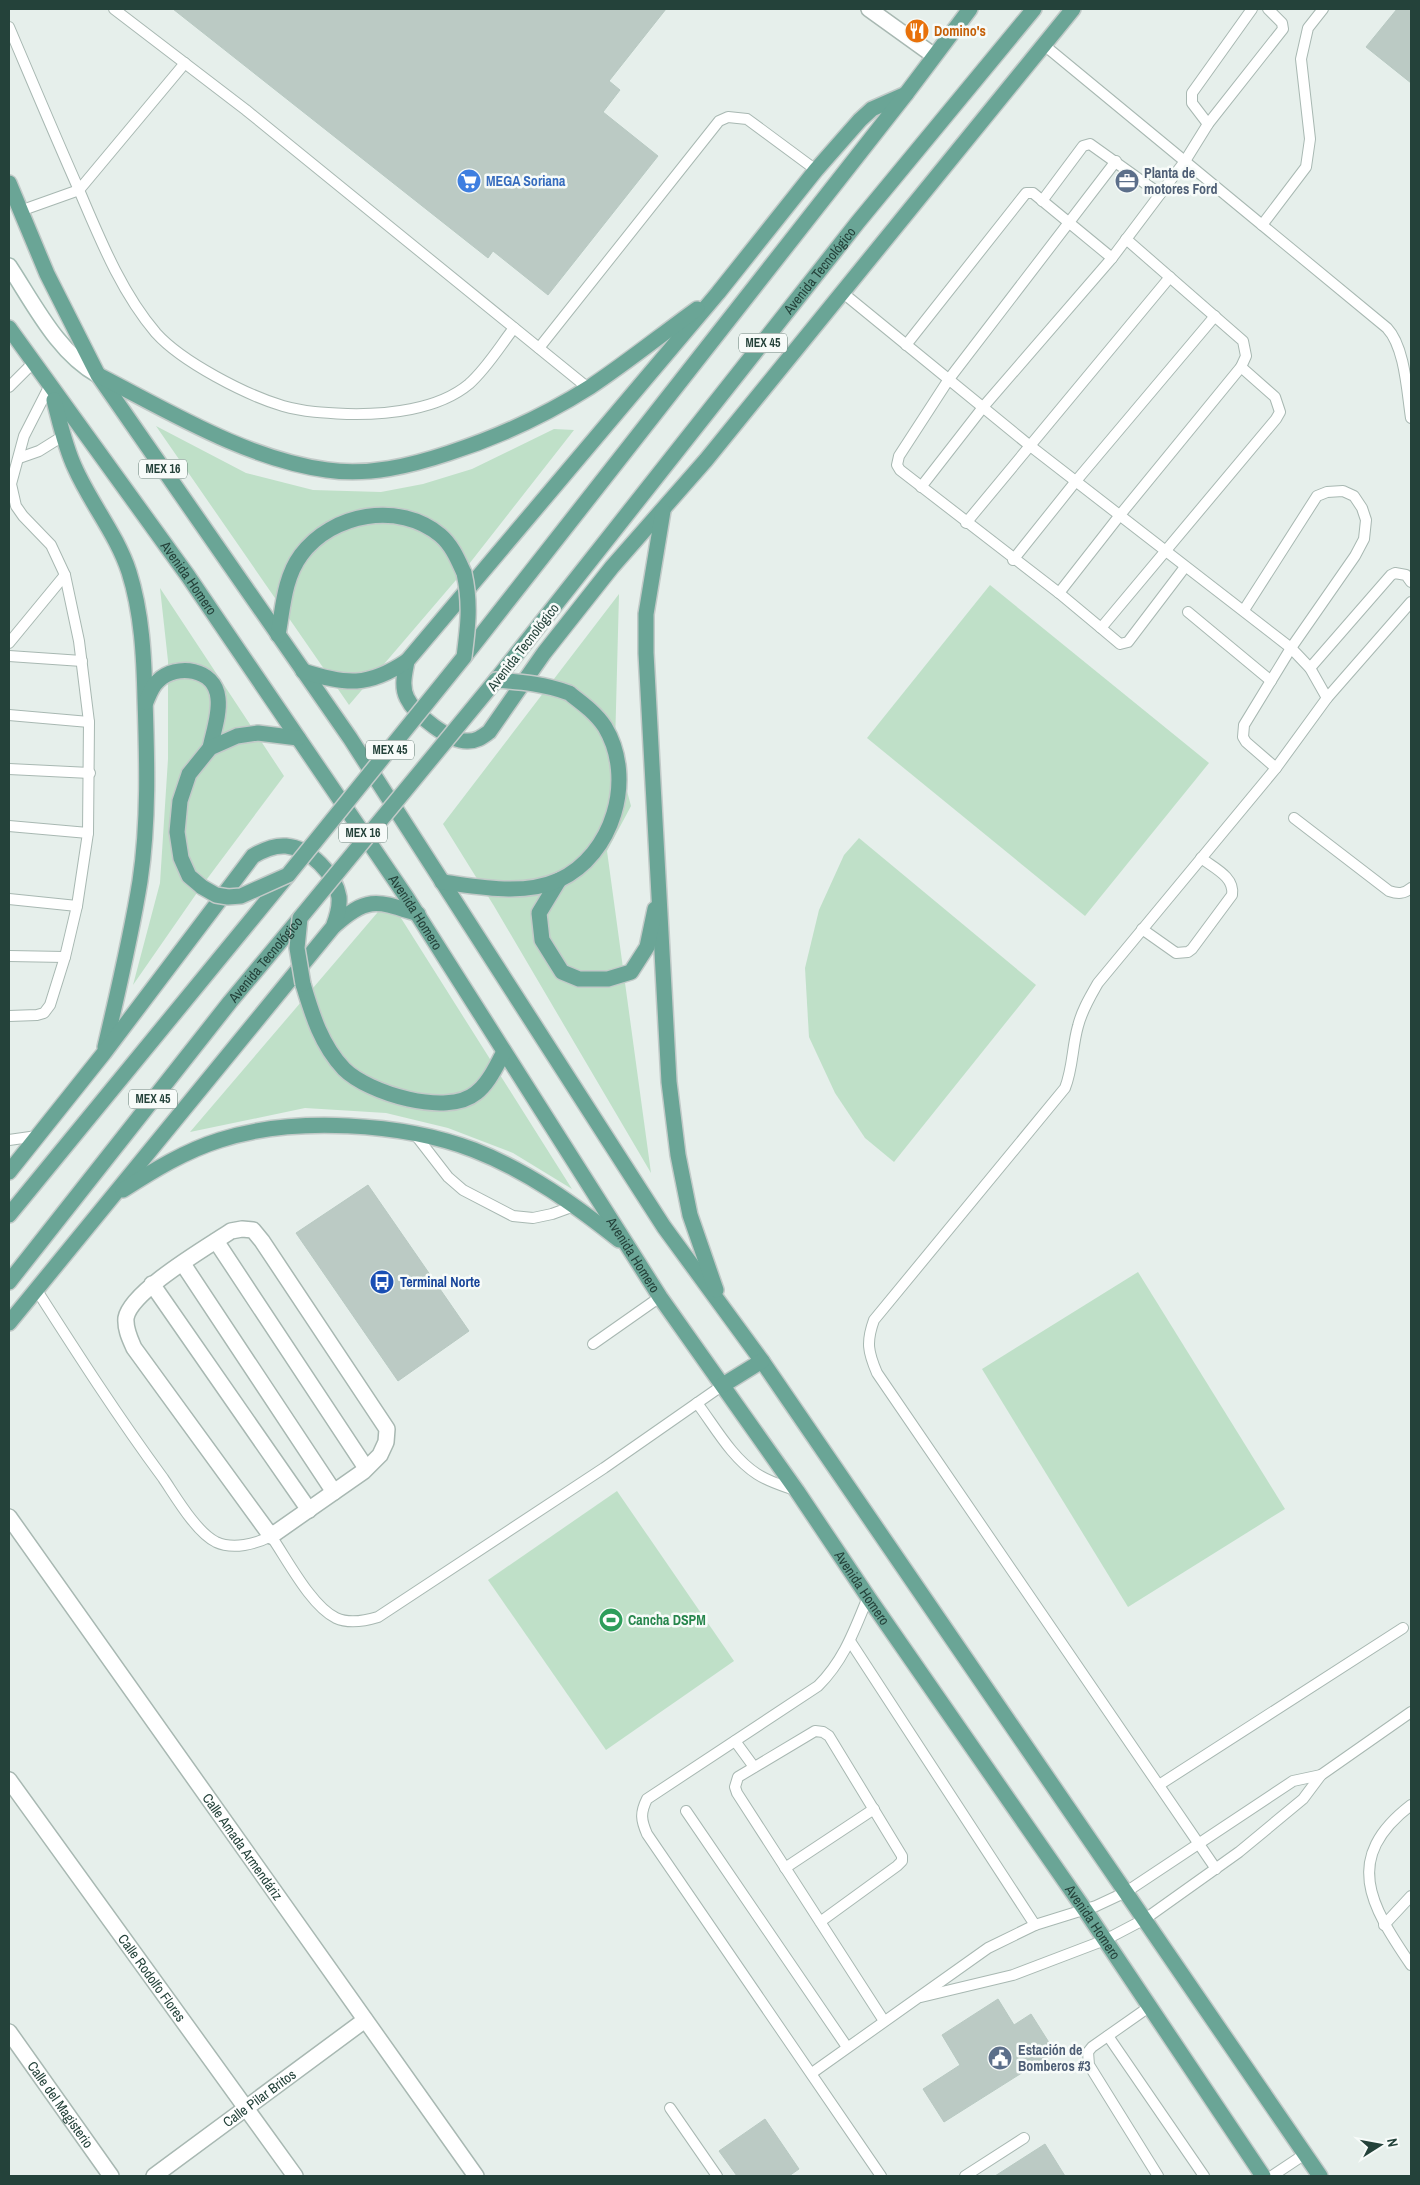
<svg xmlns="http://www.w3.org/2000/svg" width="1420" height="2185" viewBox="0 0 1420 2185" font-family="'Archivo Narrow',sans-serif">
<rect width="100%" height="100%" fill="#e6efeb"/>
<g fill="#bfe0c8">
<polygon points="156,426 246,473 313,490 381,492 423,484 472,469 554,429 574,430 462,573 349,705"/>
<polygon points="990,585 1209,763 1085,916 867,738"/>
<polygon points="160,588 284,776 201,887 133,985 160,883 168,759 168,661"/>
<polygon points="619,594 615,746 631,806 607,851 651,1173 494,906 443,824"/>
<polygon points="859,838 1036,985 894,1162 865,1138 835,1093 809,1037 805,968 819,910 844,855"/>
<polygon points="389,899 572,1189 513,1153 448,1128 386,1113 305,1108 190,1132"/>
<polygon points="1138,1272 1285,1509 1128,1607 982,1369"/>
<polygon points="617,1491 734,1661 606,1750 488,1580"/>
</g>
<g fill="#bbcac4" stroke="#b8c9c2">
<polygon points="173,9 666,9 609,81 620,90 603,112 658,156 548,295 493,251 488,258"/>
<polygon points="1397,9 1411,9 1411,83 1366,47"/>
<polygon points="368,1185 469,1331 398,1381 296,1233"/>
<polygon points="998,1999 1014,2025 1031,2014 1055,2052 944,2122 923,2089 960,2065 942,2035"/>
<polygon points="765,2119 799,2169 789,2176 737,2176 719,2151"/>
<polygon points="1045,2144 1065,2176 995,2176"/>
</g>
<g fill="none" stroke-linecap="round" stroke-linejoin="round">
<defs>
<g id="lane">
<polyline points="114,9 246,110 588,388"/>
<path d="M9 27C32 81 55 136 79 190 100 239 121 292 156 333 182 362 246 395 283 406 304 412 325 413 347 414 386 415 438 410 469 384 487 368 500 346 514 328"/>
<path d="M1044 45 1387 328C1405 347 1407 392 1411 418"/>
<polyline points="1208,124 1192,103 1192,93 1252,9"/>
<polyline points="1116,161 949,379 899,456 897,465 900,470 1059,593 1101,628 1276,419 1280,412 1275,397 1241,367"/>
<polyline points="1042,201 1083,146 1090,144 1160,194"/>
<polyline points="20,211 79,190 185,63"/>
<polyline points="1262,225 1306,167 1310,139 1301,59 1308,28 1323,9"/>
<path d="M843 293 1029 445 1291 648 1310 668 1327 698 1276 768 1098 983C1090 997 1082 1010 1078 1026 1072 1047 1073 1068 1065 1088L874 1320C866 1342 868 1352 877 1373L1216 1869"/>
<polyline points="906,345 1026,193 1033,193 1112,258"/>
<polyline points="539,348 719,121 728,117 747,119 816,170"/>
<polyline points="9,387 33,363"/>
<polyline points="19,458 39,451 63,436"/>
<polyline points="921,487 984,406 1112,258 1185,161 1208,124 1283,29 1282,23 1268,9"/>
<polyline points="966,523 1170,277"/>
<polyline points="1013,560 1076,481 1215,316"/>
<polyline points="1059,593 1120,515 1241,367 1246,356 1243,341 1126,239"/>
<polyline points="1244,610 1317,496 1327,492 1343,491 1354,496 1362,508 1366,520 1364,539 1355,556 1291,648 1244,725 1243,737 1246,742 1276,768"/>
<polyline points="1188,612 1271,681"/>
<polyline points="1101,628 1120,644 1128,642 1185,567"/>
<polyline points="9,643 65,575"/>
<polyline points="9,656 82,661"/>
<polyline points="1310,668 1391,575 1395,573 1406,575 1411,582"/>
<polyline points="1327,698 1411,602"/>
<polyline points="9,715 89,722"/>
<polyline points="9,769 90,773"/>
<path d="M1294 818 1389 891C1398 894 1404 894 1411 888"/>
<polyline points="9,826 88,833"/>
<polyline points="9,899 77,906"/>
<path d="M1142 929 1176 953 1188 952 1192 949 1232 895C1235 877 1214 868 1201 858"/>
<polyline points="9,956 65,957"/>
<polyline points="9,1016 37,1015 44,1013 50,1005 65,957 77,906 88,833 89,722 79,641 65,575 51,545 23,516 16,506 11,484 24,436 49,387"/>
<polyline points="414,1133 448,1177 463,1190 513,1216 533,1218 552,1214 574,1206"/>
<polyline points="9,1140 37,1136"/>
<path d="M36 1289C77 1353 118 1417 163 1478 176 1497 196 1532 216 1542 233 1550 256 1544 271 1536 287 1559 311 1606 336 1618 349 1624 365 1621 378 1617L604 1468 723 1385"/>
<polyline points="593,1344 660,1297"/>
<path d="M697 1403C715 1427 732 1458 757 1474 769 1482 784 1486 797 1491"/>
<path d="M868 1597C854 1631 844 1660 818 1686L647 1799C640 1813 641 1820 647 1834L881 2176"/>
<polyline points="850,1641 1035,1925"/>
<polyline points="735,1741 754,1767"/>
<polyline points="1159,1785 1403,1628"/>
<path d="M1411 1805C1342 1858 1370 1905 1411 1965"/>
<polyline points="686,1811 847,2047"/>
<polyline points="785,1868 874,1809"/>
<polyline points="820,1922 897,1866 902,1861 902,1856 829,1736 823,1732 815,1731 738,1777 735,1787 737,1793 884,2021"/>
<polyline points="1384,1925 1411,1896"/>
<polyline points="921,1997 1013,1975 1105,1940 1145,1919 1239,1852 1303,1799 1321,1775 1411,1712"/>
<polyline points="1149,2007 1092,2047 1088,2052 1089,2065 1158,2176"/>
<polyline points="1108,2036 1204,2176"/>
<polyline points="812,2073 988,1948 1035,1925 1096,1906 1126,1892 1293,1781 1321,1775"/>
<polyline points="670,2108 717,2176"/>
<polyline points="965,2176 1024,2138"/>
<polyline points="1272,2176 1305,2154"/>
</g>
<g id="street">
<polyline points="869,9 933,55"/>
<path d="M242 1229 253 1230 262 1241 387 1429 386 1442 380 1455 364 1471 271 1536 134 1348C130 1339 125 1329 126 1318 131 1291 207 1247 231 1231Z"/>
<polyline points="216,1241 366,1468"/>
<polyline points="183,1264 334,1492"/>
<polyline points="152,1284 309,1510"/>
<path id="s1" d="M9 1517 476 2176"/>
<path id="s2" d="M9 1780 295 2176"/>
<path id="s3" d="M9 2032 111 2176"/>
<path id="s4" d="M154 2176 365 2020"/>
</g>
<path id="secondary" d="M9 266C34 304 58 353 98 375"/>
<g id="primary">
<path d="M906 94 872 109 860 120 816 170 718 293 407 661C405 673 401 686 407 698 415 715 450 742 468 741 477 741 482 737 489 732L544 653 612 567 706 460 1073 9"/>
<polyline points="9,183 47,274 98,375 350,738 664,1227 762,1361 1320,2176"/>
<path id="s5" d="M9 328 188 576 407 898 660 1297 797 1491 868 1597 1085 1910 1263 2176"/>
<path d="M100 376C170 412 247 459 327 470 369 476 410 466 449 453 498 437 546 415 590 387 626 363 661 335 697 309"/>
<path d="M54 400C60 423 65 447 75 468 91 504 117 535 129 572 142 613 144 657 145 699 147 759 149 821 140 881 131 937 118 992 105 1047"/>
<polyline points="663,511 646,614 646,653 669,1082 678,1155 690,1215 716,1290"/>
<path d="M278 635C283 608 284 578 301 555 332 513 399 501 440 535 452 545 458 560 464 573"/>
<polyline points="464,657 906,94 970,9"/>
<path d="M303 671C346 685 368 687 407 661"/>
<path id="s6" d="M496 680 858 222 1034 9"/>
<path d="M146 702C149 695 152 686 158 681 176 663 215 668 218 698 220 714 213 733 210 748"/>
<polyline points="559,880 539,913 542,940 562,972 579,979 608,979 631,972 647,947 655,909"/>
<path d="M442 882C480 887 523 896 559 880 613 855 636 779 605 727 596 713 582 703 569 693"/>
<polyline points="202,887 189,876 181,858 177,832 180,801 189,774 210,748 237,736 258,733 298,738"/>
<path d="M334 926C368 895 378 901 418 914"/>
<path d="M303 984C312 1014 321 1045 344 1069 368 1093 447 1117 476 1093 489 1083 496 1066 504 1052"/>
<path d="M9 1172 104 1053 253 856C263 850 274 845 286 846 310 848 335 874 339 897 340 907 337 917 333 927L9 1323"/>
<path d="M123 1190C154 1170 185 1151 220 1140 294 1116 403 1123 474 1150 528 1171 575 1205 619 1240"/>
<polyline points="9,1215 288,875"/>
<path id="s7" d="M9 1282 230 1002 300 918"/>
<polyline points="723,1385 762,1361"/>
</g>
</defs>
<use href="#lane" stroke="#a8b8b2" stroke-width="12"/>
<use href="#street" stroke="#a8b8b2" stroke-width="18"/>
<use href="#secondary" stroke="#a4bbb3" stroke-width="18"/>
<use href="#primary" stroke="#c2cac8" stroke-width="18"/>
<use href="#lane" stroke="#fff" stroke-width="10"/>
<use href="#street" stroke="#fff" stroke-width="15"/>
<use href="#secondary" stroke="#fff" stroke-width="15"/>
<use href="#primary" stroke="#6aa596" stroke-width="15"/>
<defs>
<g id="primary-bridge">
<path d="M202 887 216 895 228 897 241 896 288 875 464 657C468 626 471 604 464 573"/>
<path d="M303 984 297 948 300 918 496 680C522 682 545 684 569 693"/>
</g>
</defs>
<use href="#primary-bridge" stroke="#c2cac8" stroke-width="18" stroke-linecap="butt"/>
<use href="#primary-bridge" stroke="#6aa596" stroke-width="15"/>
</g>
<defs>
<symbol id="restaurant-disc" viewBox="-11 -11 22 22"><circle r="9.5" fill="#e8710a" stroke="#f7fbf9"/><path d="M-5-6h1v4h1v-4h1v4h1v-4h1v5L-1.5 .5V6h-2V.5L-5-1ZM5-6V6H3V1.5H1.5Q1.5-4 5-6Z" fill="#fff"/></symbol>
<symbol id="supermarket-disc" viewBox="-11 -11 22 22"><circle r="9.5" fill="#3f7fe0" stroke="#f7fbf9"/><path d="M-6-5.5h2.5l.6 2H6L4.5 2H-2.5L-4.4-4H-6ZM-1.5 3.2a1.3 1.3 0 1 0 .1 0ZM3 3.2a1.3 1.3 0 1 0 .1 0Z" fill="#fff"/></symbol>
<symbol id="office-disc" viewBox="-11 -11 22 22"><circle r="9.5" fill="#5c6f8a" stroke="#f7fbf9"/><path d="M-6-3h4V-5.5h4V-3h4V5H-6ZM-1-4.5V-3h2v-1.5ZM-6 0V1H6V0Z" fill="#fff"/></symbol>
<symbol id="bus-disc" viewBox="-11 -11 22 22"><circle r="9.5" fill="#1a4fb4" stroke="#f7fbf9"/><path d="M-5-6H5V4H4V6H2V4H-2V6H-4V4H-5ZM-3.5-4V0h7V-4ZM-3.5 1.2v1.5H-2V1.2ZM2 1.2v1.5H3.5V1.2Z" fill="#fff"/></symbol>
<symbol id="stadium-disc" viewBox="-11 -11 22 22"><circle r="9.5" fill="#2e9e5b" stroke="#f7fbf9"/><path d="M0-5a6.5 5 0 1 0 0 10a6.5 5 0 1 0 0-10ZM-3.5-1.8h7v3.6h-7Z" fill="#fff"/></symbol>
<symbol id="civic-disc" viewBox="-11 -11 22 22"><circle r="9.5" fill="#5c6f8a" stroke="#f7fbf9"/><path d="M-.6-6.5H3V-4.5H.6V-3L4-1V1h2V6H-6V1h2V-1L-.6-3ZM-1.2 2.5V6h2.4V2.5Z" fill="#fff"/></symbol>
</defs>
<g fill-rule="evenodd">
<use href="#restaurant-disc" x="903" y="17" width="28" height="28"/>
<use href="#supermarket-disc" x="455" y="167" width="28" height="28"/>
<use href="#office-disc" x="1113" y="167" width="28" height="28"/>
<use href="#bus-disc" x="368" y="1268" width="28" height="28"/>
<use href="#stadium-disc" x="597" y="1606" width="28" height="28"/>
<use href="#civic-disc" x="986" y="2044" width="28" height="28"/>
</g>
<g text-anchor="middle" stroke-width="5" stroke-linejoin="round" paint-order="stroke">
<g fill="#f7fbf9" stroke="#637a73" stroke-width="1">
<rect x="739" y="333.5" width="48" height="19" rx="4"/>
<rect x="139" y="459.5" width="48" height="19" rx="4"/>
<rect x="366" y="740.5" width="48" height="19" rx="4"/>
<rect x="339" y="823.5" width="48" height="19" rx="4"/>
<rect x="129" y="1089.5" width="48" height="19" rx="4"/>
</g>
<g font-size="12" font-weight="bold" fill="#24423a">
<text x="763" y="347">MEX 45</text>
<text x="163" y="473">MEX 16</text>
<text x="390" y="754">MEX 45</text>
<text x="363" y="837">MEX 16</text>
<text x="153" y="1103">MEX 45</text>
</g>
<g font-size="14" font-weight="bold" fill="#c56008" stroke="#f7fbf9" text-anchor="start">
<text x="934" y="36">Domino's</text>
</g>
<g font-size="14" font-weight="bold" fill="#4e5e75" stroke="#f7fbf9" text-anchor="start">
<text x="1144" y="178">Planta de<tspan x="1144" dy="16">motores Ford</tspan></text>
<text x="1018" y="2055">Estación de<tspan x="1018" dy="16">Bomberos #3</tspan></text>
</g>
<g font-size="14" font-weight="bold" fill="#366cbe" stroke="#f7fbf9" text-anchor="start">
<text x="486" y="186">MEGA Soriana</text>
</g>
<g font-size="14" fill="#24423a" stroke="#f7fbf9">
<text dy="5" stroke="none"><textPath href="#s6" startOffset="522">Avenida Tecnológico</textPath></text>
<text dy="5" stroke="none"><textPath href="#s5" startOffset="308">Avenida Homero</textPath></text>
<text transform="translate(523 647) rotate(-52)" y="5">Avenida Tecnológico</text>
<text dy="5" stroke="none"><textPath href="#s5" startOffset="712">Avenida Homero</textPath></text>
<text dy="5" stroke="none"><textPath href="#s7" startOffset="412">Avenida Tecnológico</textPath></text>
<text dy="5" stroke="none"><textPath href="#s5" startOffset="1118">Avenida Homero</textPath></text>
<text dy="5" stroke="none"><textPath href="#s5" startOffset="1522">Avenida Homero</textPath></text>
<text dy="5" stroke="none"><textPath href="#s1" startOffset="404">Calle Amada Armendáriz</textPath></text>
<text dy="5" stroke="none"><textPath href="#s5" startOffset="1928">Avenida Homero</textPath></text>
<text dy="5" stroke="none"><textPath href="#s2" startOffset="244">Calle Rodolfo Flores</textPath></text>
<text dy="5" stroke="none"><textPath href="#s4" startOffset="131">Calle Pilar Britos</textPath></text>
<text dy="5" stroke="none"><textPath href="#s3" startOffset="89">Calle del Magisterio</textPath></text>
</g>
<g font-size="14" font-weight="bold" fill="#164399" stroke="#f7fbf9" text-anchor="start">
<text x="400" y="1287">Terminal Norte</text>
</g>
<g font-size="14" font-weight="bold" fill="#27864d" stroke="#f7fbf9" text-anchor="start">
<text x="628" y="1625">Cancha DSPM</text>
</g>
</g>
<rect width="1420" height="2185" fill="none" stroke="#24423a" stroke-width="20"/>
<g transform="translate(1380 2145) rotate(79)" stroke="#f7fbf9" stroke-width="4" paint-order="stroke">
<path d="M0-4L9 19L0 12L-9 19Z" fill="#24423a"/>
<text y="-8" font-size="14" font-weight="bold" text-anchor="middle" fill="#24423a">N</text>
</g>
</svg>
